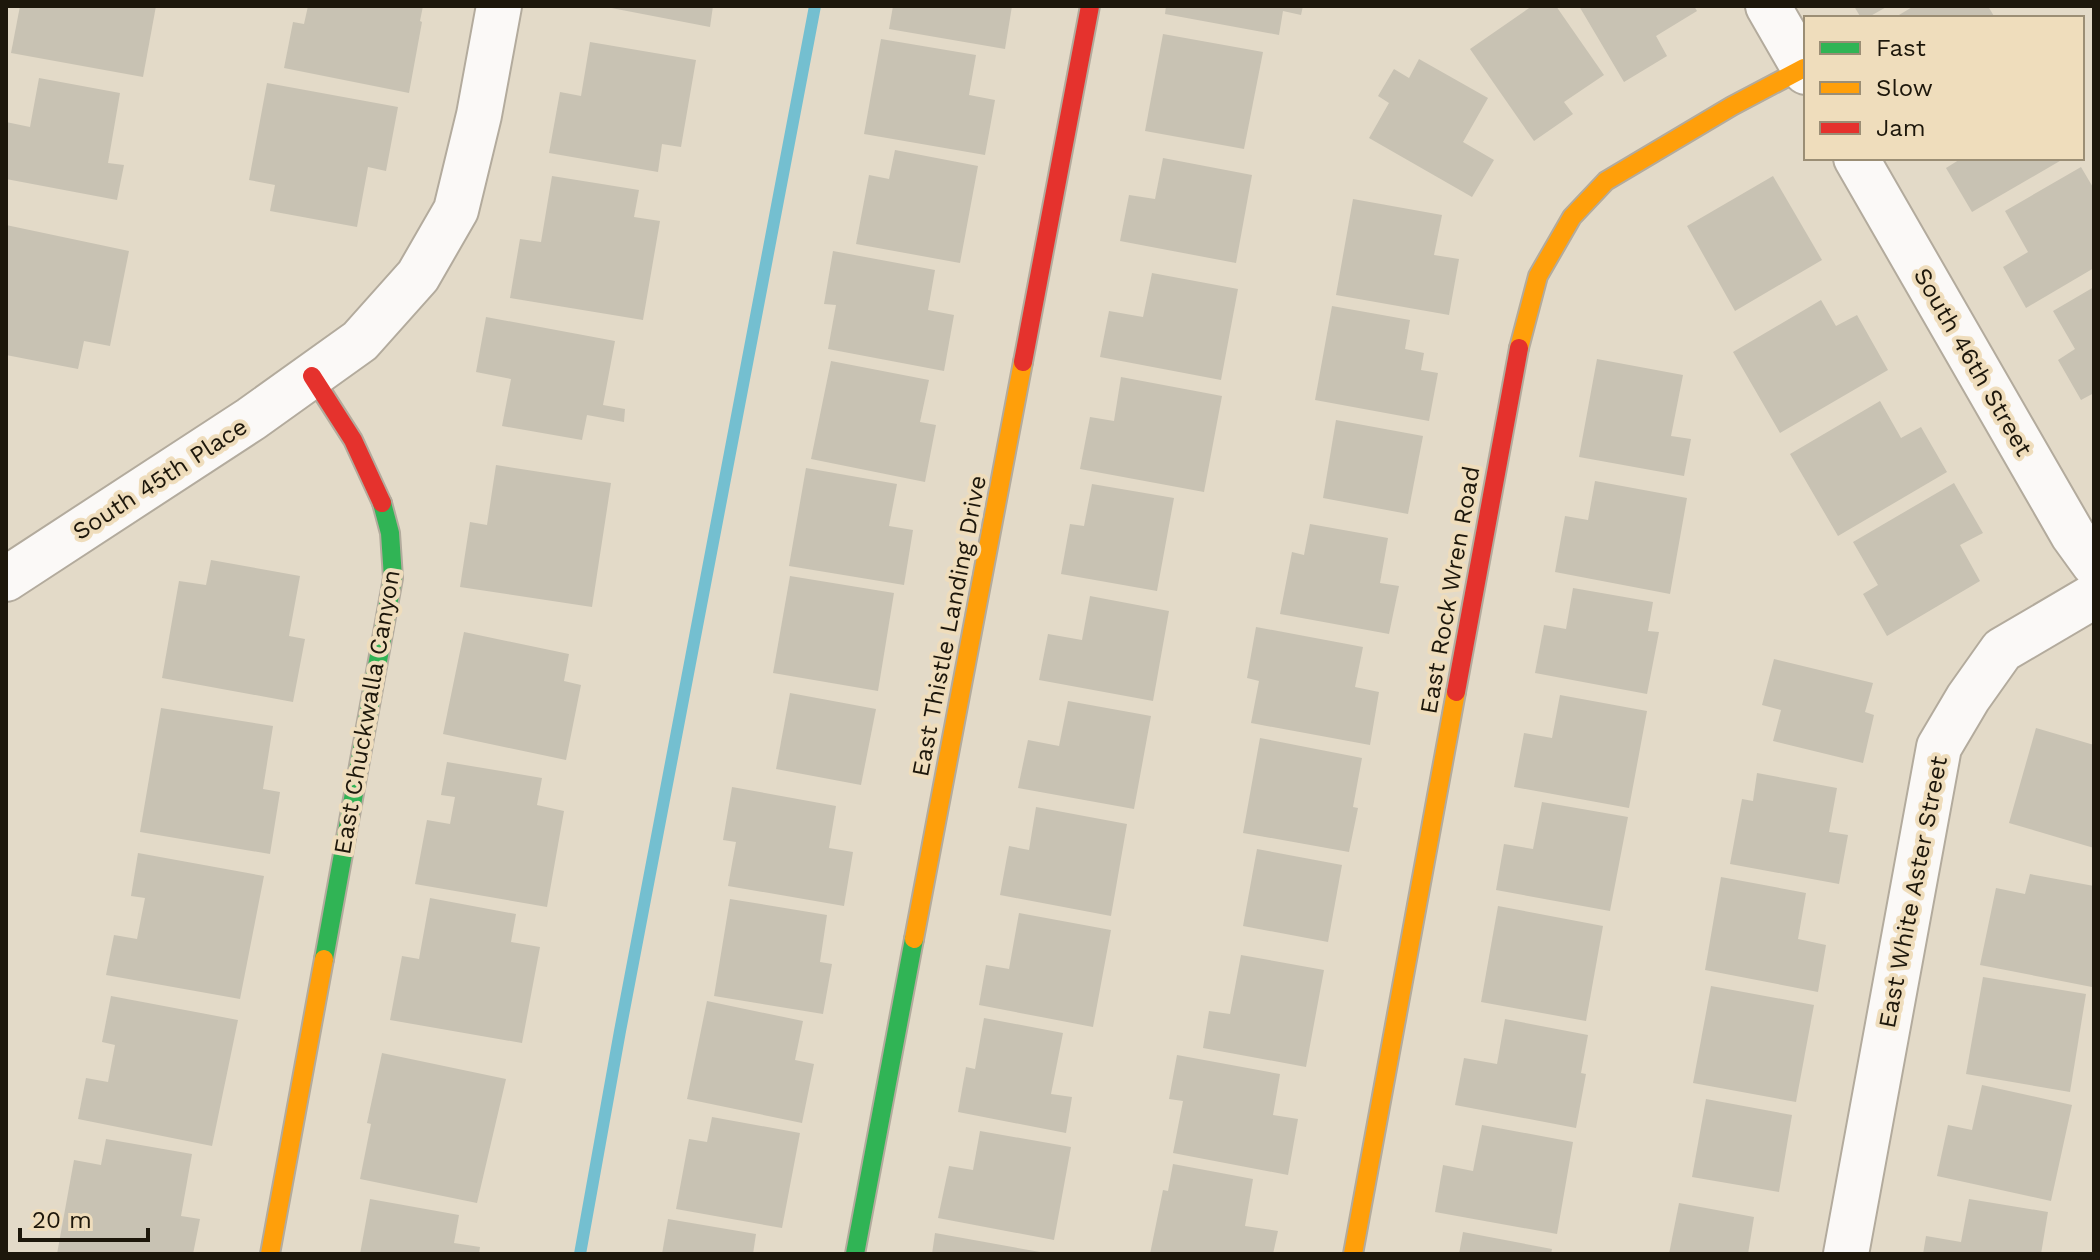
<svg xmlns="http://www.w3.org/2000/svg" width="2100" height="1260" viewBox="0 0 2100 1260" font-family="'Work Sans',sans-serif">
<rect width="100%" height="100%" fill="#e3dac8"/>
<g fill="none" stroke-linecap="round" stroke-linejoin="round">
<polyline stroke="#74bfd0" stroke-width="12" points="580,1254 620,1031 815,6"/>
</g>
<g fill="#c8c2b3">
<polygon points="20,6 156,6 143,77 11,53"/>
<polygon points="308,6 423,6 420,21 422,22 409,93 284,68 293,22 304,24"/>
<polygon points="601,6 713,6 710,27"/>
<polygon points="893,6 1012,6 1005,49 889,29"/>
<polygon points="1166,6 1303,6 1301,15 1283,11 1279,35 1165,14"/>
<polygon points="1532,6 1556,6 1604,75 1564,102 1573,114 1534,141 1470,49"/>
<polygon points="1579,6 1694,6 1697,11 1656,36 1667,56 1624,82"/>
<polygon points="1854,6 1888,6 1867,18 1861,18"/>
<polygon points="1914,6 1988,6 1995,18 1894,18"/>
<polygon points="1163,34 1263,52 1244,149 1145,131"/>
<polygon points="881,39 976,55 969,95 995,100 985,155 864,134"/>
<polygon points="590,42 696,60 681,147 662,144 658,172 549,153 560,92 581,96"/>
<polygon points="1419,59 1488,98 1463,142 1494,160 1472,197 1369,138 1389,103 1378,96 1394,69 1409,78"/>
<polygon points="39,78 120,93 108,163 124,165 117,200 6,179 6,122 30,127"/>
<polygon points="267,83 398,107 386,171 368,167 357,227 270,211 275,185 249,180"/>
<polygon points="895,150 978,166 960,263 856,244 869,175 889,179"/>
<polygon points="1163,158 1252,175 1236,263 1120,241 1129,195 1155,199"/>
<polygon points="1962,158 2065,158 1972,212 1946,168"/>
<polygon points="2081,167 2094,189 2094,268 2026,308 2003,267 2028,252 2005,211"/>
<polygon points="552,176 639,190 634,217 660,221 643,320 510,298 520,239 541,242"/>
<polygon points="1773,176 1822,260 1735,311 1687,226"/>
<polygon points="1353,199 1442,215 1434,255 1459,259 1449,315 1336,295"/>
<polygon points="6,225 129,251 110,346 84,341 78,369 6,355"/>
<polygon points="833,251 935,270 928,310 954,315 944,371 828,349 836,305 824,304"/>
<polygon points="1152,273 1238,289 1221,380 1100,357 1109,311 1143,317"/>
<polygon points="2094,287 2094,393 2081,400 2058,360 2075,349 2053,311"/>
<polygon points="1821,300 1836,326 1857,315 1888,370 1780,433 1733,352"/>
<polygon points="1332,306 1410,320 1405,349 1424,353 1421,370 1438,373 1429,421 1315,400"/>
<polygon points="486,317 615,341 603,405 625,409 624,422 587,415 582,440 502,426 511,379 476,372"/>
<polygon points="1597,359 1683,375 1671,436 1691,439 1684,476 1579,457"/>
<polygon points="831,361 929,380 920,422 936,425 925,482 811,459"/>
<polygon points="1121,377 1222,396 1204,492 1080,469 1090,417 1114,421"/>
<polygon points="1880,401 1901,438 1921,427 1947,472 1838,536 1790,454"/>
<polygon points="1336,420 1423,436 1408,514 1323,498"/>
<polygon points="496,465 611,483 592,607 460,587 470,522 487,525"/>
<polygon points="806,468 897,484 889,526 913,530 904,585 789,566"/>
<polygon points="1595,481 1687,498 1670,594 1555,572 1565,516 1588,520"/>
<polygon points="1954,483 1983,533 1960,545 1980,581 1887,636 1863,594 1878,585 1853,542"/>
<polygon points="1092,484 1174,498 1157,591 1061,574 1070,524 1084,526"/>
<polygon points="1310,524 1388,538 1380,583 1399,586 1389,634 1280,614 1292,552 1304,555"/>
<polygon points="211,560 300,576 289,636 305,639 293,702 162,678 179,581 206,585"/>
<polygon points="790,576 894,593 878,691 773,673"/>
<polygon points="1573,588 1653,602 1648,631 1659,632 1647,694 1535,673 1544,625 1566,629"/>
<polygon points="1090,596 1169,611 1153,701 1039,680 1048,634 1082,640"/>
<polygon points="1256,627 1363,647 1355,687 1379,692 1370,745 1251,723 1259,681 1247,678"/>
<polygon points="464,632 569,654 564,681 581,685 566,760 443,734"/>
<polygon points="1774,659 1873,683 1865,712 1874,715 1863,763 1773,741 1781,710 1762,705"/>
<polygon points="790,693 876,709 861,785 776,769"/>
<polygon points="1560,695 1647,711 1629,808 1514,787 1524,733 1552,738"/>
<polygon points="1068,701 1151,716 1134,809 1018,788 1028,740 1059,746"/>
<polygon points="161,708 273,726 263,789 280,792 270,854 140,832"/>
<polygon points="2036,728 2094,745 2094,848 2009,823"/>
<polygon points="1260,738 1362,758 1353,807 1358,808 1349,852 1243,833"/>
<polygon points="447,762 542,778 537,805 564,811 547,907 415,884 427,820 450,824 455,797 441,795"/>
<polygon points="1757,773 1837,788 1829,832 1848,835 1839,884 1730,864 1742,799 1753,801"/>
<polygon points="732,787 836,806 829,848 853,852 844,906 728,886 736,842 723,840"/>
<polygon points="1542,802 1628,817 1610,911 1496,890 1504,844 1533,849"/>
<polygon points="1036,807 1127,824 1111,916 1000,895 1009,846 1029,850"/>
<polygon points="1257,849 1342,865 1328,942 1243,926"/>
<polygon points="138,853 264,876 240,999 106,975 114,935 137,939 145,898 131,896"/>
<polygon points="2030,874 2094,886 2092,987 1980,965 1996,888 2025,894"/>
<polygon points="1721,877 1806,893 1798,939 1826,945 1818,992 1705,970"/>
<polygon points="430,898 516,914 511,942 540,947 522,1043 390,1020 402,956 419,959"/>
<polygon points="730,899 827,915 820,962 832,964 823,1014 714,996"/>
<polygon points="1498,906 1603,926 1586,1021 1481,1002"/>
<polygon points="1019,913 1111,930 1093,1027 979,1005 986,965 1009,969"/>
<polygon points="1241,955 1324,970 1306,1067 1203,1048 1209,1011 1230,1014"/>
<polygon points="1983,977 2086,994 2070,1092 1966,1074"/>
<polygon points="1711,986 1814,1005 1796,1102 1693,1083"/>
<polygon points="111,996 238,1020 212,1146 78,1119 86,1078 108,1082 115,1045 102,1042"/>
<polygon points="707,1001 803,1021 795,1060 814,1064 802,1123 687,1099"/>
<polygon points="984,1018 1063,1033 1051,1094 1072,1097 1066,1133 958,1112 966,1067 975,1069"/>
<polygon points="1505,1019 1588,1035 1581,1073 1586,1074 1576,1128 1455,1105 1464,1058 1497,1064"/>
<polygon points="382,1053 506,1079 477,1203 360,1179 371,1124 367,1123"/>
<polygon points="1177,1055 1280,1074 1273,1115 1298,1119 1288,1175 1173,1153 1183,1101 1169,1099"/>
<polygon points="1982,1085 2072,1105 2051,1201 1937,1176 1948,1125 1972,1130"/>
<polygon points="1706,1099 1792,1115 1779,1192 1692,1177"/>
<polygon points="712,1117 800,1133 782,1228 676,1209 689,1139 707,1142"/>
<polygon points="1482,1125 1573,1142 1557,1234 1435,1212 1443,1165 1473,1171"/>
<polygon points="980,1131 1071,1147 1054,1240 938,1218 949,1166 973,1170"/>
<polygon points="106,1139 192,1154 181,1216 200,1219 193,1254 57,1254 74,1160 101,1165"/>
<polygon points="1173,1164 1253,1179 1245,1226 1278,1231 1273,1254 1150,1254 1163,1190 1168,1191"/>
<polygon points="370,1199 459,1215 454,1243 480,1247 479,1254 360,1254"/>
<polygon points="1969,1199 2048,1212 2041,1254 1923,1254 1926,1236 1961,1242"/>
<polygon points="1679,1203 1754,1217 1748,1254 1669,1254"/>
<polygon points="668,1219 756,1234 753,1254 662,1254"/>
<polygon points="1463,1232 1552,1249 1551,1254 1459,1254"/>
<polygon points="935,1233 1040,1252 1039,1254 932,1254"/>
</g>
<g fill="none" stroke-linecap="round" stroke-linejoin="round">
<defs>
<g id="street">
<polyline points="1768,6 1806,72"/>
<polyline points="1856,158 2073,535 2094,564"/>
<polyline points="6,579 251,419 360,341 418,276 456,210 479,115 499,6"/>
<polyline points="1846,1254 1939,747 1968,698 2002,650 2094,596"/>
</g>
<g id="fast">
<polyline points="324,959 393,578 390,533 382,503"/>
<polyline points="855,1254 914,939"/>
</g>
<g id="slow">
<polyline points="1519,348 1538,276 1572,217 1606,181 1732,106 1804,68"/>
<polyline points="914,939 1023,362"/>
<polyline points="270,1254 324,959"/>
<polyline points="1353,1254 1456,692"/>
</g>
<g id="jam">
<polyline points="1023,362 1090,6"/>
<polyline points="312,376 353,440 382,503"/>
<polyline points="1456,692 1519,348"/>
</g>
</defs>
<use href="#street" stroke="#b3ab9d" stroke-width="48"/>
<use href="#fast" stroke="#b3ab9d" stroke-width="22"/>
<use href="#slow" stroke="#b3ab9d" stroke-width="22"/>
<use href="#jam" stroke="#b3ab9d" stroke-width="22"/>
<use href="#street" stroke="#fbf9f7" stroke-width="44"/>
<use href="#fast" stroke="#30b455" stroke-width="18"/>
<use href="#slow" stroke="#ff9f0a" stroke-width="18"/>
<use href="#jam" stroke="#e5322d" stroke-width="18"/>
</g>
<g text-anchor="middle" stroke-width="8" stroke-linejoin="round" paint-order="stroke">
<g font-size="24" fill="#1d170b" stroke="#efddbc">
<text transform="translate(1973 362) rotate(60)" y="8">South 46th Street</text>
<text transform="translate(160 479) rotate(-33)" y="8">South 45th Place</text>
<text transform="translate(1450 590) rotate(-80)" y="8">East Rock Wren Road</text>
<text transform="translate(949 626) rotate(-79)" y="8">East Thistle Landing Drive</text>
<text transform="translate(367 712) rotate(-80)" y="8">East Chuckwalla Canyon</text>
<text transform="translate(1913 892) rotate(-79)" y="8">East White Aster Street</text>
</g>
</g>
<rect width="2100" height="1260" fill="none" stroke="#1d170b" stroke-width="16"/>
<rect x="1804" y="16" width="280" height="144" fill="#efddbc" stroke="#9b8e75" stroke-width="2"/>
<rect x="1820" y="42" width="40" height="12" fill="#30b455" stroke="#9b8e75" stroke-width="2"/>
<text x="1876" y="56" font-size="24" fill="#1d170b">Fast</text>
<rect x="1820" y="82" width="40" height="12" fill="#ff9f0a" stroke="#9b8e75" stroke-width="2"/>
<text x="1876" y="96" font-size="24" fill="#1d170b">Slow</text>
<rect x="1820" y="122" width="40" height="12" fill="#e5322d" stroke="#9b8e75" stroke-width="2"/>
<text x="1876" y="136" font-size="24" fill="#1d170b">Jam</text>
<path d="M20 1228v12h128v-12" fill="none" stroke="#1d170b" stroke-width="4"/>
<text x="32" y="1228" font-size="24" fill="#1d170b" stroke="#efddbc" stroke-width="6" paint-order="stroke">20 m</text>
</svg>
